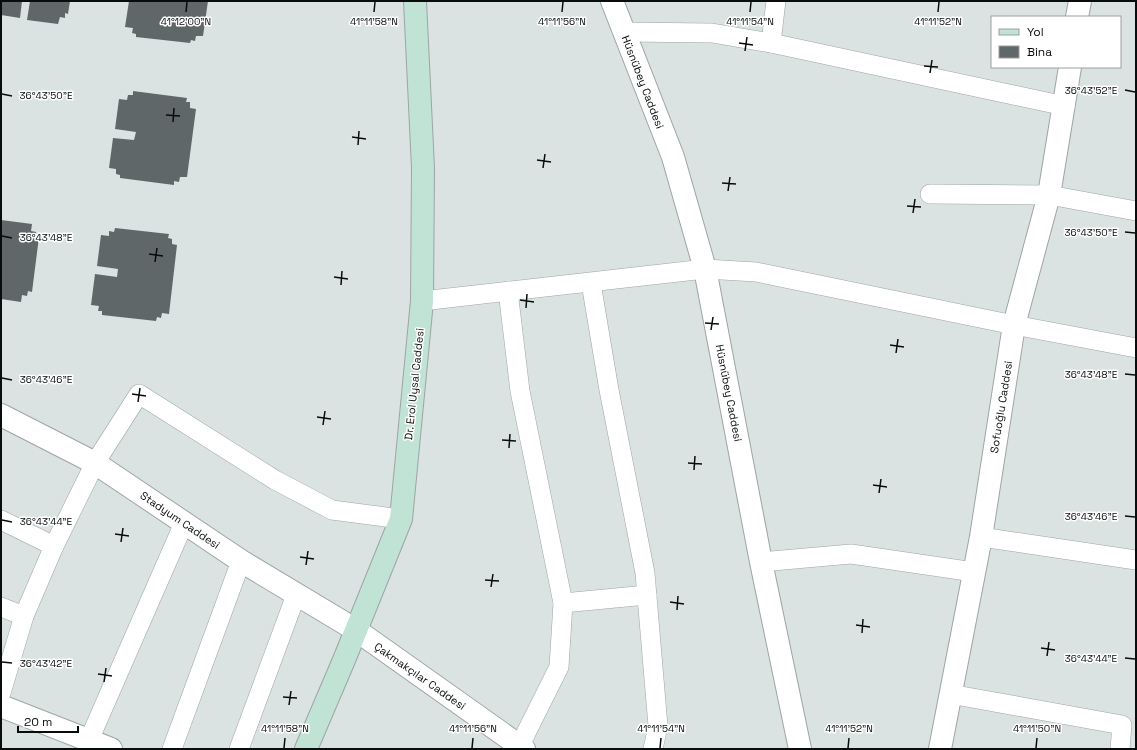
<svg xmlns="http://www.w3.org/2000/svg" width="1137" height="750" viewBox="0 0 1137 750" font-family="'Space Grotesk',sans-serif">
<rect width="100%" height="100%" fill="#dbe3e2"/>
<g fill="#606769">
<polygon points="1,1 22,1 20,18 1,15"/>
<polygon points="30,1 70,1 68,14 65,13 65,18 60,17 58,24 27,20"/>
<polygon points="129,1 208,1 203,36 196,36 195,41 191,40 190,43 136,37 136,34 132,33 133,28 125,27"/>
<polygon points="133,91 187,98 186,102 190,102 190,108 196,109 187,177 180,177 179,182 174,181 174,185 120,178 120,175 116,174 116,169 109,168 113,138 134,140 136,132 115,129 119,99 127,100 128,95 133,95"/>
<polygon points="1,220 32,224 31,231 36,232 35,237 39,237 32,292 28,291 27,296 22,295 21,302 1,299"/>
<polygon points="115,228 169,234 168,238 172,239 172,244 177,245 169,314 162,313 161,318 157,317 156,321 102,315 102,311 98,311 99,306 91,305 95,274 117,277 118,269 97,266 101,235 109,236 109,231 114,232"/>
</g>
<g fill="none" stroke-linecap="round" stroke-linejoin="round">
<defs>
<g id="minor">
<polyline points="624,32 712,33 771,43 1065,106"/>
<polyline points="771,43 776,1"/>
<polyline points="930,194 1049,195 1136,211"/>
<polyline points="591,283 609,390 645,573 658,726 653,749"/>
<polyline points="508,291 520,391 563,603 559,667 518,749"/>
<polyline points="422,301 705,269 756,272 1014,325 1136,348"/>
<polyline points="1,520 54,546"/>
<polyline points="981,537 1136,560"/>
<polyline points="761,562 851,554 974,572"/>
<polyline points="563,603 647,595"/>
<polyline points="1,607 24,616"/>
<polyline points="1,693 24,616 54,546 95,463 139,394 275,480 332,510 401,519"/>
<polyline points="950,694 1122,725 1120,749"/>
<polyline points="89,740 184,523"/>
<polyline points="172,749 241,561"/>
<polyline points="239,749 296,595"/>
</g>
<g id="tertiary">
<polyline points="612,1 673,157 705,269 761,562 800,749"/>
<polyline points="1077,17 1080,1"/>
<polyline points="1,415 95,463 241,561 356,630 524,749"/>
<polyline points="1,706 111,749"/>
<polyline points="940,749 981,537 1014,325 1049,195 1070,67"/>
</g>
<polyline id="secondary" points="306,749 344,660 401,519 422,301 423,168 415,1"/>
</defs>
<use href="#minor" stroke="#9da5a4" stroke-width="20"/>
<use href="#tertiary" stroke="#9da5a4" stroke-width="24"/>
<use href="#secondary" stroke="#9da5a4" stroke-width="24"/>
<use href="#minor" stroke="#fff" stroke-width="19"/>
<use href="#tertiary" stroke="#fff" stroke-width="22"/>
<use href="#secondary" stroke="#c0e3d6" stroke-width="22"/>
</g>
<path fill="none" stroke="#090c0c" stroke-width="1.5" d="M186 12 187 2M374 12 375 2M562 12 563 2M750 12 751 2M938 12 939 2M739 43 753 45M745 51 747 37M924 66 938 67M930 73 932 60M1125 90 1135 92M2 94 12 96M166 115 180 116M173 122 174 108M352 137 366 139M358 145 359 131M537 160 551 162M543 168 545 154M722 183 736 184M728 191 730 177M907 206 921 207M913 213 915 199M1125 232 1135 233M2 236 12 238M149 254 163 256M155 262 157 248M334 277 348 279M341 285 342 271M520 300 534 302M526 308 527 294M705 323 719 324M711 330 713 317M890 345 904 347M896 353 898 339M1125 374 1135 375M2 378 12 380M132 394 146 396M138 402 140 388M317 417 331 419M323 425 325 411M502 440 516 441M509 448 510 434M688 463 702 464M694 470 695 456M873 485 887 487M879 493 881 479M1125 516 1135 517M2 520 12 522M115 534 129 536M121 542 123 528M300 557 314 559M306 565 308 551M485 580 499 581M491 587 493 574M670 602 684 604M677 610 678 596M856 625 870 627M862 633 863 619M1041 648 1055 650M1047 656 1049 642M1125 658 1135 659M2 662 12 663M98 674 112 676M104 682 106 668M283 697 297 698M289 705 291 691M284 748 285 738M472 748 473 738M660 748 661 738M848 748 849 738M1036 748 1037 738"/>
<g text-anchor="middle" stroke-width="3" stroke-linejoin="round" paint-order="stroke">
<g font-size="11" fill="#090c0c" stroke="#fff">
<text transform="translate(643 82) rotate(69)" y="4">Hüsnübey Caddesi</text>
<text transform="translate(414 384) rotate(-84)" y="4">Dr. Erol Uysal Caddesi</text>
<text transform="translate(729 393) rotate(79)" y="4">Hüsnübey Caddesi</text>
<text transform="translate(1001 407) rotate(-81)" y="4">Sofuoğlu Caddesi</text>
<text transform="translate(180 520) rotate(34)" y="4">Stadyum Caddesi</text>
<text transform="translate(420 676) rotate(35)" y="4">Çakmakçılar Caddesi</text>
</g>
</g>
<g font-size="10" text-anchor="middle" fill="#090c0c" stroke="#fff" stroke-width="3" stroke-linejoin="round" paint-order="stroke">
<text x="186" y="25">41°12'00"N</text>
<text x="374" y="25">41°11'58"N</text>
<text x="562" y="25">41°11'56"N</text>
<text x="750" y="25">41°11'54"N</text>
<text x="938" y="25">41°11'52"N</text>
<text x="1091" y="94">36°43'52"E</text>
<text x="46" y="99">36°43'50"E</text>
<text x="1091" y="236">36°43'50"E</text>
<text x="46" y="241">36°43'48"E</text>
<text x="1091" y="378">36°43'48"E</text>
<text x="46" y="383">36°43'46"E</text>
<text x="1091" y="520">36°43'46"E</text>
<text x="46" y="525">36°43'44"E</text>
<text x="1091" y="662">36°43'44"E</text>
<text x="46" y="667">36°43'42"E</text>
<text x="285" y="732">41°11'58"N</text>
<text x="473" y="732">41°11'56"N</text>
<text x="661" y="732">41°11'54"N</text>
<text x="849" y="732">41°11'52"N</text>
<text x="1037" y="732">41°11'50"N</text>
</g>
<rect width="1137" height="750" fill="none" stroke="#090c0c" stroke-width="4"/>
<rect x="991" y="16" width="130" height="52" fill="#ffffff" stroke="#9d9e9e"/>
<rect x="999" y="29" width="20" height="6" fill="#c0e3d6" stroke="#9d9e9e"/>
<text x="1027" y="36" font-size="12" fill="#090c0c">Yol</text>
<rect x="999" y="46" width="20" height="12" fill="#606769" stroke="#9d9e9e"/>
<text x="1027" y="56" font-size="12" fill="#090c0c">Bina</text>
<path d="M18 726v6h60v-6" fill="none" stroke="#090c0c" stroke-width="2"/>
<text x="24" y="726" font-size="12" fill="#090c0c" stroke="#ffffff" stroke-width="3" paint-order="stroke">20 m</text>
</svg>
